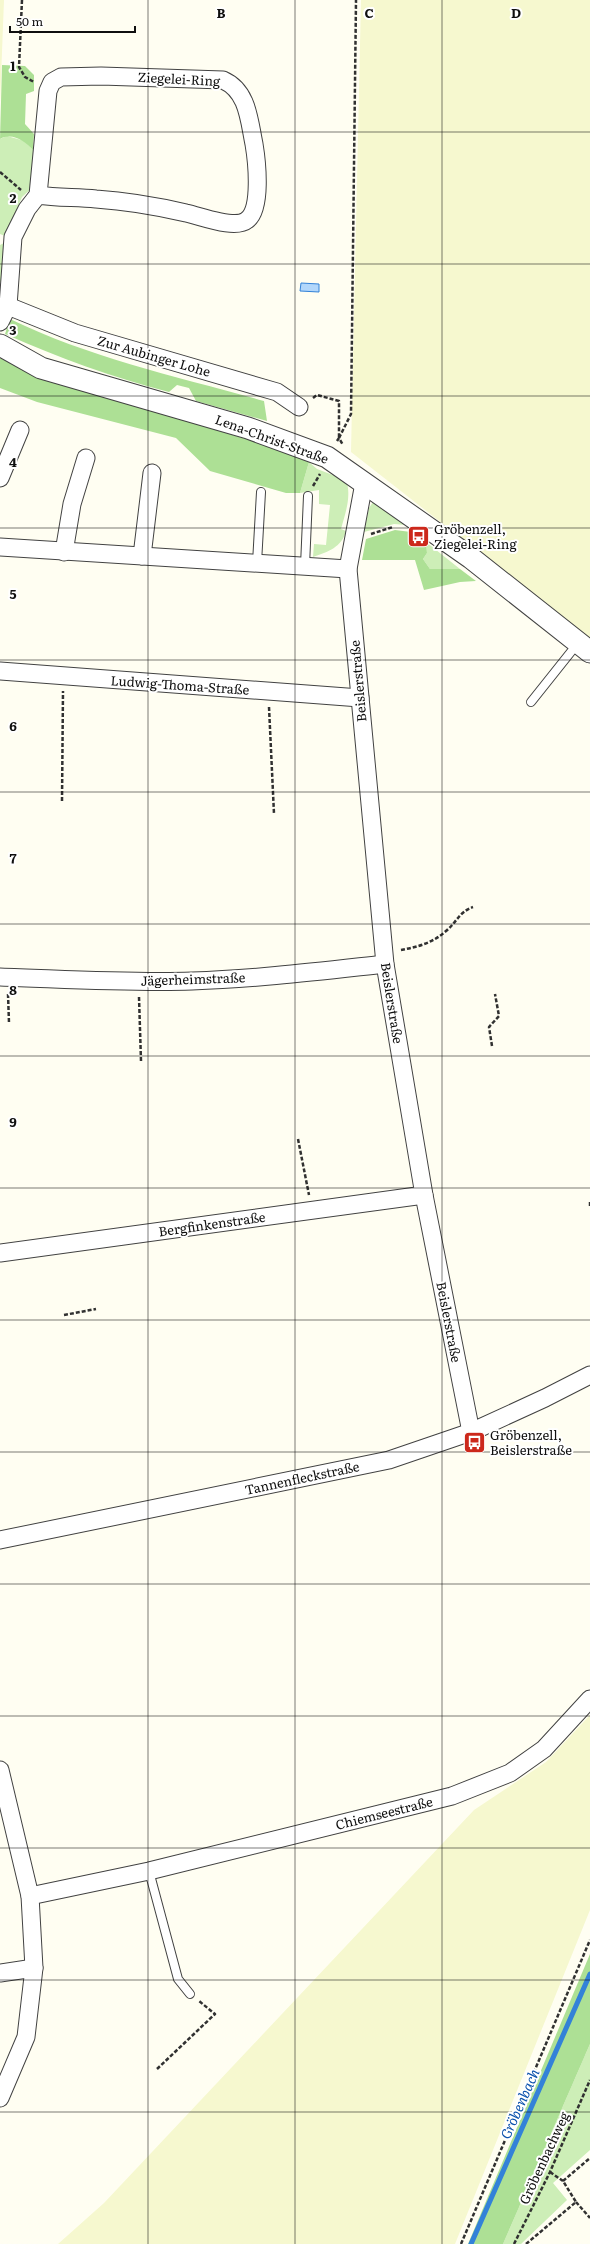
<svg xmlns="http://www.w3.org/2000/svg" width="590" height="2244" viewBox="0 0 590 2244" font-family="Literata,serif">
<rect width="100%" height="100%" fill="#fffef2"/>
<g fill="#f6f8cf">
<polygon points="0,0 4,0 0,104"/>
<polygon points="361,0 590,0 590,639 351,452"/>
<polygon points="590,1715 590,1910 455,2244 58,2244 104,2203 474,1810 546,1762"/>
</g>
<g fill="#cdeeb7">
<polygon points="7,136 25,141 33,150 32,188 22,197 5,236 0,234 0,139"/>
<polygon points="4,243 2,281 0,282 0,245"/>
<path d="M309 462 317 469 346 480C352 496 345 514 341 529L346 531C342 547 328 552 313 557L314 544 326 545 330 505 319 504V490L300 493Z"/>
<polygon points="373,502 407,525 394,524 364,532 369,508"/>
<polygon points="426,542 460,569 430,569 423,559 427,553"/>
<polygon points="590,2044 590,2150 553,2183 567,2200 521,2244 503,2244"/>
</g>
<g fill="#ade095">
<path d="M2 65 25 66 34 75V91L26 94 25 124 34 134 33 150C25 141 12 132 0 139Z"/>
<path d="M10 319C90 358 179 377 264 401L267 421 196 401 189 388 177 385 169 392C112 377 59 358 5 334Z"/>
<polygon points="0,358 37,376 263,444 309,462 300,493 286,493 210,471 176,438 37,402 0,388"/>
<polygon points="395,530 411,532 426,542 427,553 423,559 430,569 460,569 476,581 460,582 424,590 415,560 362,560 366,539"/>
<polygon points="590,1954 590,2044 503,2244 468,2244"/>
</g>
<polygon fill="#b2d7fb" stroke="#3382d8" points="301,283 319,284 319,292 300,291"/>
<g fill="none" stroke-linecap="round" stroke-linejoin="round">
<polyline stroke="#3382d8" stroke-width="5" points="471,2244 590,1974"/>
<defs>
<g id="service">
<polyline points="257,563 261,492"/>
<polyline points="305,566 308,496"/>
<polyline points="531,702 578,643"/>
<polyline points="149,1871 178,1979 190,1994"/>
</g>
<g id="minor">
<polyline points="8,306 75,333 277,392 299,407"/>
<path d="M0 322 8 306 13 237 27 209 38 195 48 91 52 82 61 77 101 76 223 80C248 91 249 120 254 144 257 162 262 209 247 220 235 230 201 216 186 213 156 206 126 201 96 199 77 197 57 198 38 195"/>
<polyline points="0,478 20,430"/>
<polyline points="364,483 348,569 385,964 424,1195 471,1432"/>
<polyline points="0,547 348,569"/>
<polyline points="64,552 72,504 86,458"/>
<polyline points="142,556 152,473"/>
<polyline points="0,671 360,698"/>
<path d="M0 977C64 979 128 983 192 981 256 979 321 971 385 964"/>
<polyline points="0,1253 424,1195"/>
<polyline points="0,1540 389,1460 471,1432 545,1398 590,1375"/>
<polyline points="0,1770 30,1896 34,1968 26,2037 0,2098"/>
<polyline points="30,1896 149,1871 452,1796 510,1773 544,1749 590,1699"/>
<polyline points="0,1973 34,1968"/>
</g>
<polyline id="tertiary" points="0,345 41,368 248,428 327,457 471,558 590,652"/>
</defs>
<use href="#service" stroke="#424242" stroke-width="10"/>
<use href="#minor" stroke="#424242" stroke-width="19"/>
<use href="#tertiary" stroke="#424242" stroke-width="23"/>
<g stroke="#313131" stroke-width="2.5" stroke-dasharray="4 2" stroke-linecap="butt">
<polyline points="22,0 19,67 25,77 34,82"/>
<polyline points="0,172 21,190"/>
<polyline points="313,398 317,395 339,401 339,438"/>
<polyline points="339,438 351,414 356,0"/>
<polyline points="337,441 339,438 343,445"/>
<polyline points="313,486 320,474"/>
<polyline points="371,534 393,527"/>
<polyline points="269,707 274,814"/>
<polyline points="62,801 63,691"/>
<path d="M401 950C417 947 433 943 446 931 457 922 459 912 473 907"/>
<polyline points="8,994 9,1023"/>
<polyline points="139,997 141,1061"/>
<polyline points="492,1046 489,1027 499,1016 495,994"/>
<polyline points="298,1139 309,1195"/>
<polyline points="590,1202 590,1206"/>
<polyline points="64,1315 96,1309"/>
<polyline points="157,2069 215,2014 199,2001"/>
<polyline points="550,2172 563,2181"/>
<polyline points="576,2202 590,2218"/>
<polyline points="461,2244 590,1940"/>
<polyline points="514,2244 550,2172 590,2080"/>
<polyline points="526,2244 576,2202 563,2181 590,2158"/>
</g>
<use href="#service" stroke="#fff" stroke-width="8"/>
<use href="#minor" stroke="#fff" stroke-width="17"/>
<use href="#tertiary" stroke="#fff" stroke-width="21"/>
</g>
<path fill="none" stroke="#0f0f0f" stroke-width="1" stroke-opacity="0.55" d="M148 0V2244M295 0V2244M442 0V2244M0 132H590M0 264H590M0 396H590M0 528H590M0 660H590M0 792H590M0 924H590M0 1056H590M0 1188H590M0 1320H590M0 1452H590M0 1584H590M0 1716H590M0 1848H590M0 1980H590M0 2112H590"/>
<defs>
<symbol id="bus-square" viewBox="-11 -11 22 22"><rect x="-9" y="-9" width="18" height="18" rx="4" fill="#cc281b" stroke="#fff"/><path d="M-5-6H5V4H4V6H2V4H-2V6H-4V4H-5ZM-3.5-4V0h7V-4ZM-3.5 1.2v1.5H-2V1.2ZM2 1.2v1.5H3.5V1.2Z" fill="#fff"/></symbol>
</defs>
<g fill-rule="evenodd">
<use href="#bus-square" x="406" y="524" width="25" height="25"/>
<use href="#bus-square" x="462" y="1430" width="25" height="25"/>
</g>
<g text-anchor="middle" stroke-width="4" stroke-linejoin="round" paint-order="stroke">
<g font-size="13" fill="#0f0f0f" stroke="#fff">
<text transform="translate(179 79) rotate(3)" y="5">Ziegelei-Ring</text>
<text transform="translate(154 356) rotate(16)" y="5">Zur Aubinger Lohe</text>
<text transform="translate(272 439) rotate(20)" y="5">Lena-Christ-Straße</text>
<text transform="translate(358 681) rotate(-95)" y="5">Beislerstraße</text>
<text transform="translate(180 685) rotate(4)" y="5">Ludwig-Thoma-Straße</text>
<text transform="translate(193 979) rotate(-2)" y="5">Jägerheimstraße</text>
<text transform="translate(392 1003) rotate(81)" y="5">Beislerstraße</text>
<text transform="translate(212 1224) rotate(-8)" y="5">Bergfinkenstraße</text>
<text transform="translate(449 1322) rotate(79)" y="5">Beislerstraße</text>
<text transform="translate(302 1478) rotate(-12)" y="5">Tannenfleckstraße</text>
<text transform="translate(384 1813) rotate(-14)" y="5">Chiemseestraße</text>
<text transform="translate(544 2158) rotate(-65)" y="5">Gröbenbachweg</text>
</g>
<g font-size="13" fill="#0f0f0f" stroke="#fff" text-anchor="start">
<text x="434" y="534">Gröbenzell,<tspan x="434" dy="15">Ziegelei-Ring</tspan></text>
<text x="490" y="1440">Gröbenzell,<tspan x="490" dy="15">Beislerstraße</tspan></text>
</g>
<g font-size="14" font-style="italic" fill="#0d53ad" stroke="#fff">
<text transform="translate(520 2104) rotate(-66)" y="5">Gröbenbach</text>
</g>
</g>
<g font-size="13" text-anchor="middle" font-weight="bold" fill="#0f0f0f" stroke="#fff" stroke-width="4" stroke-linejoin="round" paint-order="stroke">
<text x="221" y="18">B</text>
<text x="369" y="18">C</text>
<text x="516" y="18">D</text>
<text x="13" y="71">1</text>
<text x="13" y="203">2</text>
<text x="13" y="335">3</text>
<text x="13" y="467">4</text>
<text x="13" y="599">5</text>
<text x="13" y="731">6</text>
<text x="13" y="863">7</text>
<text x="13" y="995">8</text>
<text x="13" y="1127">9</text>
</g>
<path d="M10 26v6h125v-6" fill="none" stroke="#0f0f0f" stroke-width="2"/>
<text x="16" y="26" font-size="12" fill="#0f0f0f" stroke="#ffffff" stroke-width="3" paint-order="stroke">50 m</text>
</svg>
